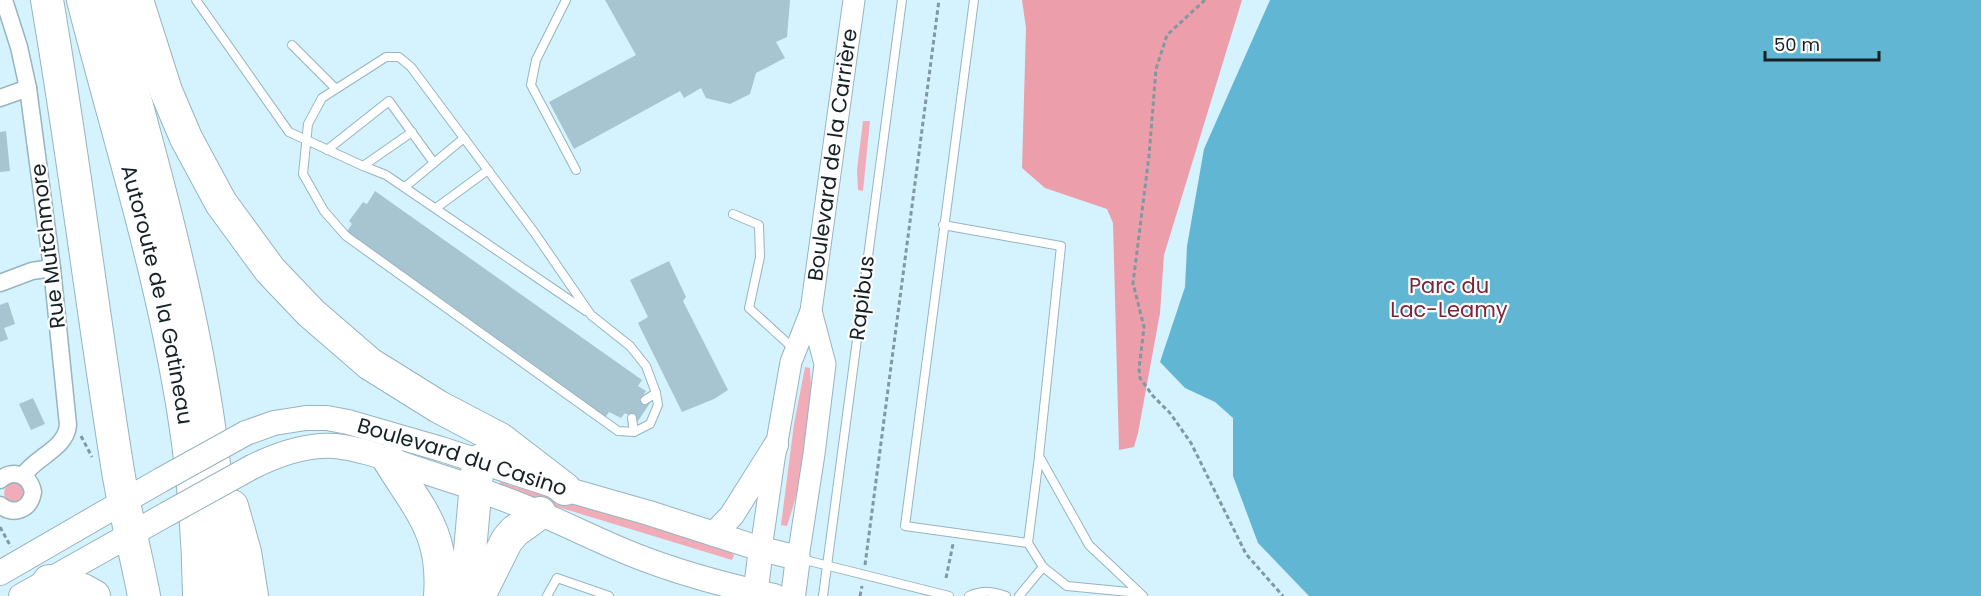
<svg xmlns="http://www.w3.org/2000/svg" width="1981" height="596" viewBox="0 0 1981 596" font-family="Poppins,sans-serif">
<rect width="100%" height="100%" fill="#d4f3ff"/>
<g fill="#f0adb7">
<polygon points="863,121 870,121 863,191 858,190 857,170"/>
<path d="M805 367 810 368C814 418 803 478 787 526L781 525 794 424Z"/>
<polygon points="500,482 725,549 734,555 732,560 558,507 499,485"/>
<circle cx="14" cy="493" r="10"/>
</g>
<polygon fill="#ec9fab" points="1022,0 1242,0 1164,255 1160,313 1138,433 1134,447 1119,450 1113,223 1107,209 1045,188 1022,168 1026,28"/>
<polygon fill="#61b6d3" points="1270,0 1981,0 1981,596 1309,596 1258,543 1233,476 1233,418 1215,402 1185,388 1160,362 1185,287 1187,246 1204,149"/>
<g fill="#a7c5d1">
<polygon points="605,0 790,0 787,37 776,42 785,58 756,73 750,94 730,104 706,98 701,88 684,98 680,91 574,149 549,102 636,55"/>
<polygon points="6,131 10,171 0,172 0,132"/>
<polygon points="375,191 642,380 638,386 646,391 642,397 650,403 638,421 625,413 621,418 609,412 605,418 345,234 352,224 349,221 363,202 367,204"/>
<polygon points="669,261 686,297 683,301 728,390 714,399 682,412 638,323 648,317 630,280"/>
<polygon points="8,302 15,324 4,328 8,339 0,342 0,305"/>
<polygon points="33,398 45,424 31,430 19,404"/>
</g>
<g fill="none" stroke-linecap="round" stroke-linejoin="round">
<defs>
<g id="service">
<polyline points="196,0 289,132 363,166 386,175 586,311"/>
<polyline points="566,0 536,60 531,85 576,170"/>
<polyline points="974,0 905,526 1028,543"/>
<polyline points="292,45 335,88"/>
<polygon points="386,57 399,57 411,67 534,232 591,315 630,346 646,366 656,393 658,405 650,424 634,432 618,431 346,236 324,211 303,174 308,124 322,98"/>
<polyline points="327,150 389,101 434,163"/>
<polyline points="363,166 412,132"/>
<polyline points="405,187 464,138"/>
<polyline points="436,208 488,170"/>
<polyline points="733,214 759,225 760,257 749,308 794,349"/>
<polyline points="943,225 1061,246 1039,456 1089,545 1143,596"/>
<polyline points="645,400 656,393"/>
<polyline points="632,418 634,432"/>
<polyline points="1039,457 1028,543 1043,567 1067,586 1139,593"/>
<polyline points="801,559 949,596"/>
<polyline points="547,596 557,578 609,596"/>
<polyline points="823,596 902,0"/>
<path d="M969 596C982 590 993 591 1006 596"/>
<polyline points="1019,596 1043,567"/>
</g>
<g id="minor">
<path d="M4 0 19 47 28 88 52 268 68 425C66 449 35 457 23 476"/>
<polyline points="0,98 28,88"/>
<polyline points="0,283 32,271 52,268"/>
<path d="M0 480C13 468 30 475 33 492 30 510 14 516 0 505"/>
</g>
<g id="tertiary">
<path id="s1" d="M761 549 774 459 791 362 811 311 854 0"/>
<polyline points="798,558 814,454 825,364 811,311"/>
</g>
<g id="secondary">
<path id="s2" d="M246 433 274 423 306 418H327L348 422 441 449 565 489 649 513 761 549 798 558 793 596"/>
<path d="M252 467C278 454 306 444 335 446 365 449 395 462 423 471 462 483 501 497 539 513 572 527 605 544 639 557 683 574 728 586 774 596"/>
<polyline points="714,534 732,515 776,445"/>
<polyline points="0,573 161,480"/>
<polyline points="21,596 167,514"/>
<polyline points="755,596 761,549"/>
</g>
<g id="motorway">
<path d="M47 0C74 157 93 315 118 471 125 513 136 554 144 596"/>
<path id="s3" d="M83 0C115 125 154 248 177 375 191 448 198 522 199 596"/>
<path d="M108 0C161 195 221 392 223 596"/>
<polyline points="137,0 166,91 186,138 221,203 270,270 311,313 370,364 439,407 500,439 565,489"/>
<path d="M389 460C419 509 445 533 440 596"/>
<polyline points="232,506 245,552 252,596"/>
<polyline points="49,581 83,590 94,596"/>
<polyline points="466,596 478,461"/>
<polyline points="479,596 507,540 515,531 540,513"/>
</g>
</defs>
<use href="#service" stroke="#97b4bf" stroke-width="10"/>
<use href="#minor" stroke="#97b4bf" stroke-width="19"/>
<use href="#tertiary" stroke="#97b4bf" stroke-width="23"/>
<use href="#secondary" stroke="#97b4bf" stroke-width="26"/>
<use href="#motorway" stroke="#97b4bf" stroke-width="34"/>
<g stroke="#8198a0" stroke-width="3" stroke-dasharray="4.5 3" stroke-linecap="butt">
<polyline points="1205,0 1167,35 1156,69 1149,156 1133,283 1144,327 1139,369 1140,378 1153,396 1170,413 1191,443 1246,554 1283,596"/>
<polyline points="81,436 92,457"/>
<polyline points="0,527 11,547"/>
<polyline points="865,565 939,0"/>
<polyline points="946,578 953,544"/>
<polyline points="860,596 862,586"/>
</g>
<use href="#service" stroke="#fff" stroke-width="8"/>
<use href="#minor" stroke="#fff" stroke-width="16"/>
<use href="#tertiary" stroke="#fff" stroke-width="21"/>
<use href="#secondary" stroke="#fff" stroke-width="24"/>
<use href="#motorway" stroke="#fff" stroke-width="32"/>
<defs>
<g id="secondary-bridge">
<polyline points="161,480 246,433"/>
<polyline points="167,514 252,467"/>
</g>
</defs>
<use href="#secondary-bridge" stroke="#97b4bf" stroke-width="26" stroke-linecap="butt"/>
<use href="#secondary-bridge" stroke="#fff" stroke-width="24"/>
</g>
<g text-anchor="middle" stroke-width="4.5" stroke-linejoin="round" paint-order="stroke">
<g font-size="21" fill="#162125" stroke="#fff">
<text dy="7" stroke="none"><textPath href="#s1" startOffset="402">Boulevard de la Carrière</textPath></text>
<text transform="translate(48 246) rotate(-97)" y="7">Rue Mutchmore</text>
<text dy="7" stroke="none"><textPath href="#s3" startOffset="304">Autoroute de la Gatineau</textPath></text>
<text transform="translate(862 298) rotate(-83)" y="7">Rapibus</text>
<text dy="7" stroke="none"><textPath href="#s2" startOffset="224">Boulevard du Casino</textPath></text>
</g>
<g font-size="21" fill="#7d243b" stroke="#fff">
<text x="1449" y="293">Parc du<tspan x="1449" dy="24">Lac-Leamy</tspan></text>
</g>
</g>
<path d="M1765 51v9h114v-9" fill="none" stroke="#162125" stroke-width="3"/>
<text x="1774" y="51" font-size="18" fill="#162125" stroke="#ffffff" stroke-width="4.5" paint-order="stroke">50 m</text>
</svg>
